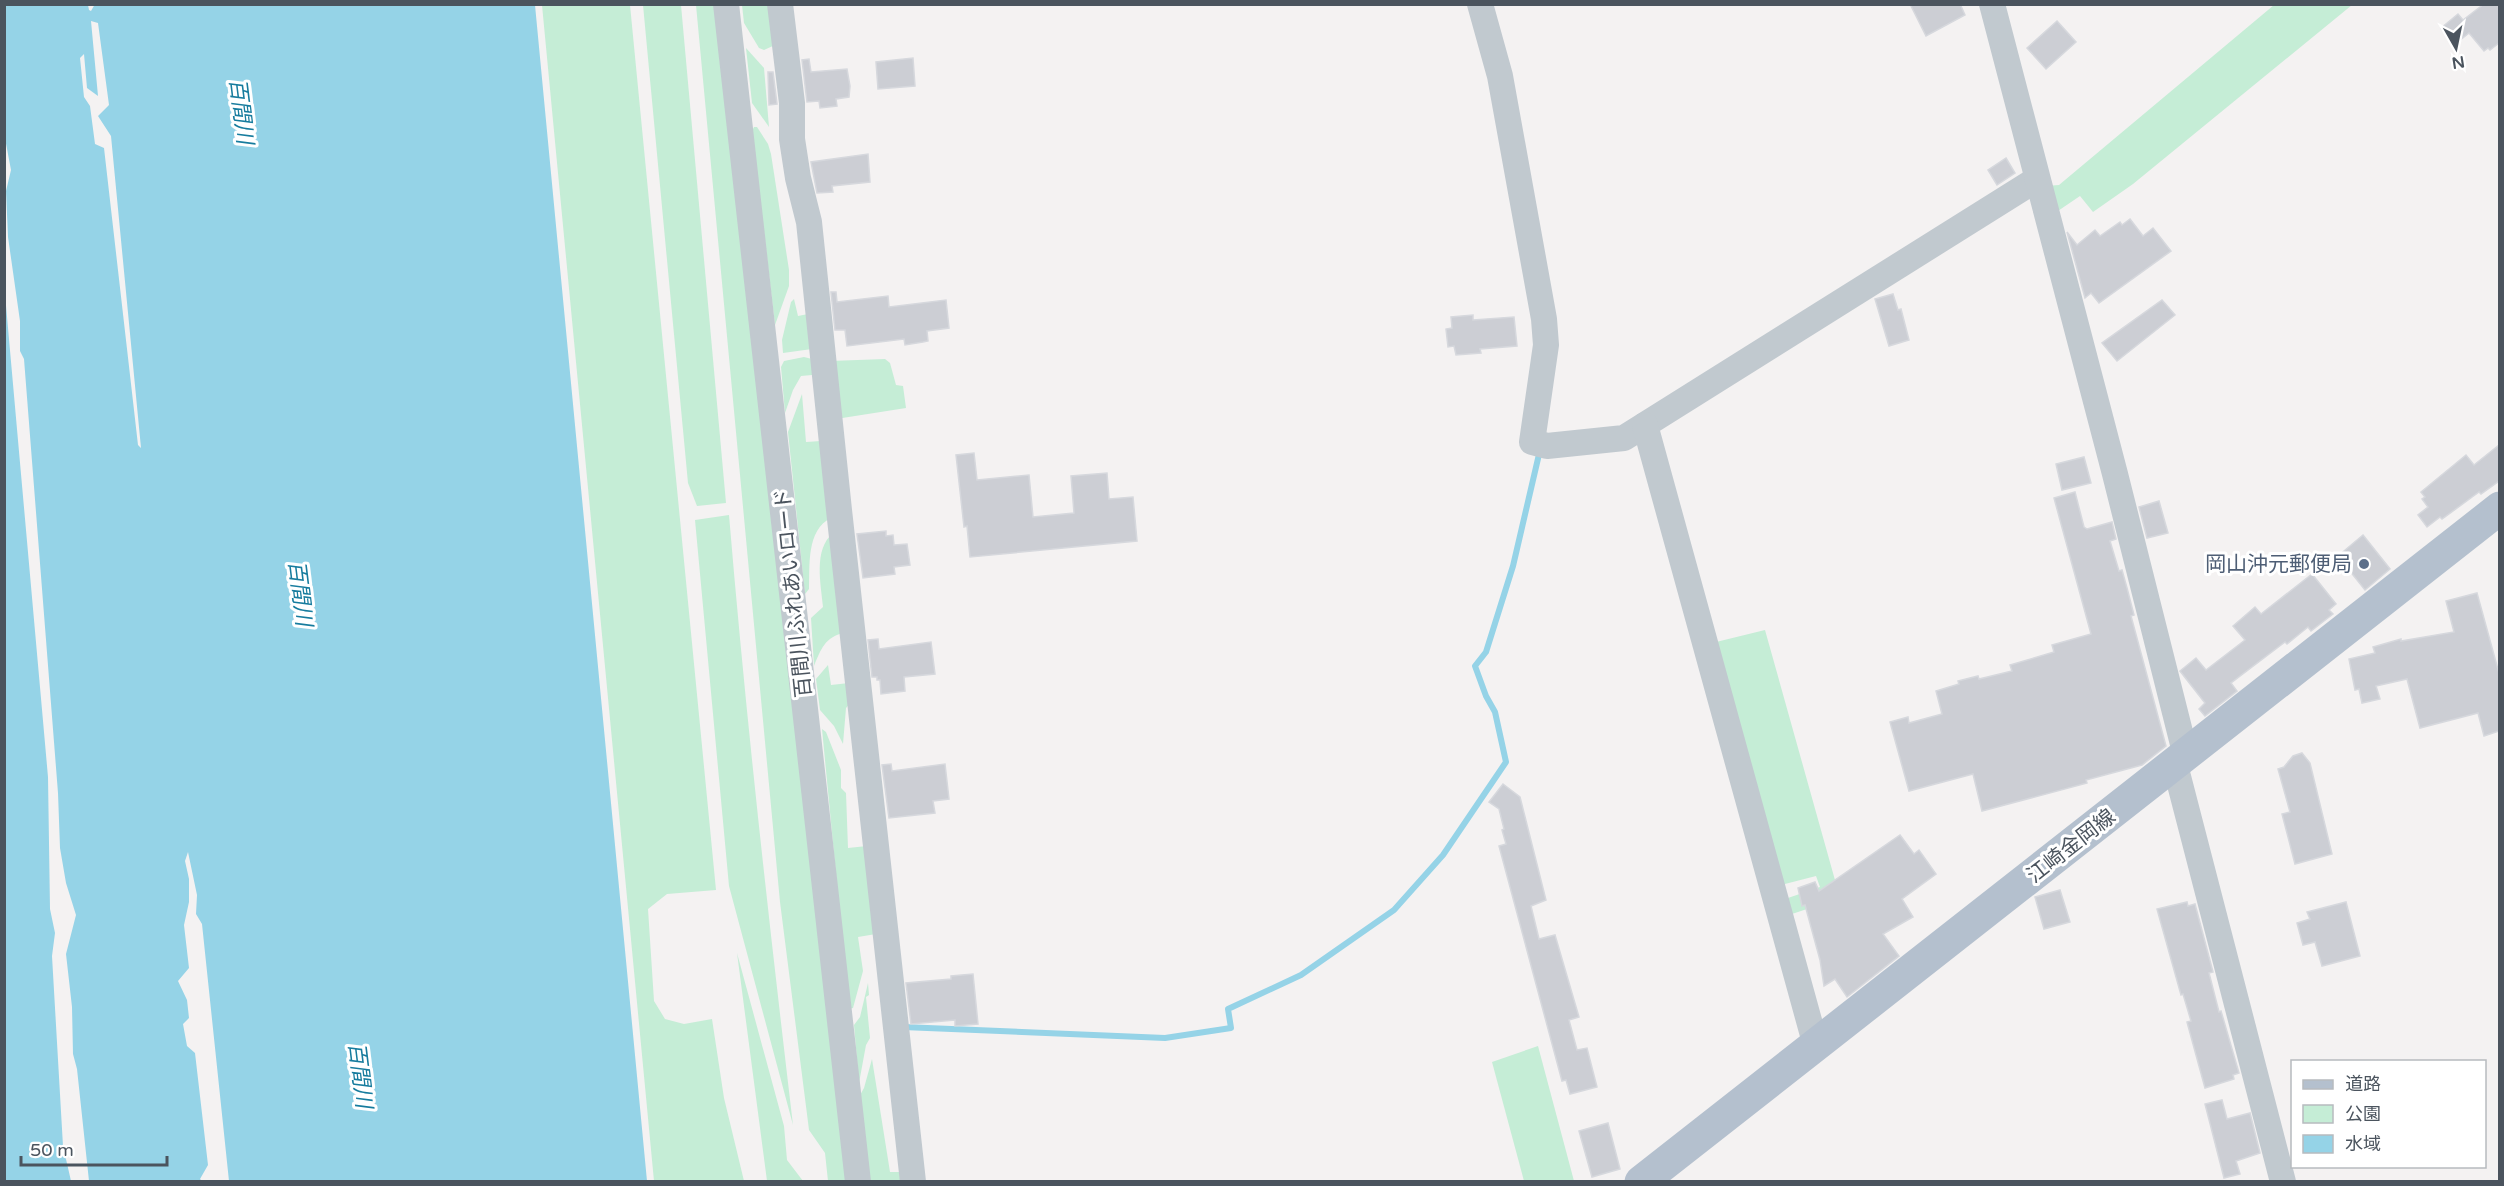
<svg xmlns="http://www.w3.org/2000/svg" width="2504" height="1186" viewBox="0 0 2504 1186" font-family="'Varela Round','Noto Sans JP',sans-serif">
<rect width="100%" height="100%" fill="#f4f2f2"/>
<g fill="#c5edd6">
<polygon points="542,5 630,5 716,890 667,894 648,909 654,1001 665,1019 684,1024 712,1019 724,1098 744,1181 654,1181"/>
<polygon points="643,5 681,5 726,503 697,506 688,483"/>
<polygon points="696,5 716,5 849,1181 828,1181 825,1153 809,1130 808,1122 780,902"/>
<polygon points="742,5 771,5 775,45 764,50 759,48 744,23"/>
<polygon points="2274,5 2352,5 2133,184 2093,212 2080,196 2052,215 2045,186 2059,185"/>
<polygon points="746,48 764,68 769,127 752,103"/>
<polygon points="754,127 757,127 768,144 771,154 789,270 789,286 775,325 752,131"/>
<polygon points="794,299 798,316 808,314 812,349 783,353 782,340 791,302"/>
<polygon points="804,357 812,359 812,375 801,376 793,390 785,413 781,367 784,361"/>
<polygon points="885,359 890,363 896,385 903,386 906,408 836,419 830,361"/>
<path d="M802 394 806 442 821 441 831 518C806 530 810 566 809 589L805 594 788 432Z"/>
<path d="M729 515C746 719 769 922 793 1125L729 886 695 520Z"/>
<path d="M833 533 844 633C825 637 821 649 814 666L811 618 823 607C821 584 813 550 833 533Z"/>
<polygon points="1765,630 1840,898 1789,915 1785,899 1820,887 1816,876 1781,885 1712,643"/>
<polygon points="828,665 831,685 849,683 852,701 846,708 843,744 834,726 820,710 816,679"/>
<polygon points="822,729 826,732 841,770 841,788 846,793 848,848 867,846 876,934 858,937 863,971 853,1008 849,1009"/>
<polygon points="737,953 784,1126 787,1160 803,1181 767,1181"/>
<polygon points="868,983 869,995 866,997 870,1038 866,1045 859,1083 854,1025 860,1017"/>
<polygon points="1538,1046 1574,1181 1524,1181 1492,1062"/>
<polygon points="872,1059 890,1172 903,1172 904,1181 868,1181 859,1097 864,1088"/>
</g>
<g fill="#95d3e7" fill-rule="evenodd">
<path d="M95 4 535 5 647 1181H229L202 924 196 914 197 895 188 852 185 861 189 879V902L184 925 189 968 178 981 187 1000 189 1018 183 1024 187 1046 195 1053 208 1165 200 1179 202 1181H89L77 1069 73 1054 72 1007 66 954 76 915 66 883 60 848 58 793 24 359 20 351V321L8 237 6 191 11 170 4 133V5H88L89 10 91 11ZM91 21 98 23 109 105 98 116 111 136 141 448 138 445 104 148 95 144 90 106 84 97 80 58 84 54 87 88 98 96Z"/>
<polygon points="4,283 48,777 50,909 55,933 52,956 63,1146 71,1181 5,1181"/>
</g>
<g fill="none" stroke-linecap="round" stroke-linejoin="round">
<polyline stroke="#95d3e7" stroke-width="6" points="903,1027 1165,1038 1231,1028 1228,1009 1301,975 1394,910 1443,855 1506,762 1495,712 1486,696 1475,666 1486,652 1513,566 1540,450"/>
</g>
<g fill="#ccced4" stroke="#d6d8dd" stroke-width="1.5">
<polygon points="1910,4 1960,4 1965,15 1926,36"/>
<polygon points="2484,4 2499,4 2499,43 2490,50 2488,48 2484,51 2469,33 2454,45 2441,28 2458,14 2463,20"/>
<polygon points="2057,21 2076,42 2046,69 2027,48"/>
<polygon points="913,58 915,86 878,89 876,62"/>
<polygon points="809,59 811,72 847,69 850,86 849,97 836,99 837,106 820,108 819,101 807,102 802,60"/>
<polygon points="768,72 773,72 777,104 769,105"/>
<polygon points="868,154 870,182 832,186 833,192 817,193 811,162"/>
<polygon points="2006,158 2015,173 1997,185 1988,170"/>
<polygon points="2130,219 2143,236 2153,228 2171,251 2099,303 2091,293 2085,298 2067,232 2077,245 2095,230 2100,236 2120,222 2122,225"/>
<polygon points="831,292 836,292 837,302 888,296 889,307 946,300 949,328 927,331 928,341 923,342 905,345 904,339 847,346 845,330 835,330"/>
<polygon points="1893,294 1898,310 1901,309 1909,340 1889,346 1875,299"/>
<polygon points="2162,300 2175,315 2117,361 2102,343"/>
<polygon points="1473,315 1473,320 1514,317 1517,346 1480,349 1481,353 1456,355 1454,346 1448,347 1446,329 1452,328 1451,317"/>
<polygon points="2499,445 2499,481 2481,494 2479,492 2442,519 2440,517 2427,527 2418,515 2428,507 2422,499 2425,497 2421,492 2466,455 2474,465"/>
<polygon points="974,453 977,480 1029,475 1033,517 1074,513 1071,476 1107,473 1109,499 1133,497 1137,541 970,557 967,526 964,527 956,455"/>
<polygon points="2084,457 2091,483 2062,490 2056,464"/>
<polygon points="2075,492 2084,527 2087,529 2112,522 2116,539 2110,541 2119,571 2122,570 2127,588 2134,615 2131,616 2166,746 2142,765 2086,780 2087,783 1982,811 1973,774 1909,791 1890,722 1908,717 1909,723 1942,714 1936,691 1959,684 1958,681 1978,676 1979,679 2012,671 2010,665 2054,652 2052,645 2091,634 2054,498"/>
<polygon points="2159,501 2168,533 2147,538 2139,507"/>
<polygon points="886,531 886,536 893,535 894,545 907,544 910,565 894,567 895,574 863,578 857,534"/>
<polygon points="2363,535 2390,569 2365,590 2338,556"/>
<polygon points="2312,574 2336,604 2329,610 2333,614 2311,631 2308,627 2287,644 2285,642 2231,683 2237,691 2205,716 2199,709 2205,703 2180,671 2196,658 2206,670 2245,640 2233,626 2255,607 2261,614"/>
<polygon points="2477,593 2499,673 2499,731 2484,736 2478,713 2420,728 2407,679 2376,686 2380,699 2362,703 2359,689 2355,690 2349,659 2375,653 2373,647 2401,639 2401,641 2454,632 2446,601"/>
<polygon points="878,639 879,649 931,642 935,674 904,677 905,691 881,694 880,680 877,680 877,677 872,677 868,640"/>
<polygon points="2302,753 2310,763 2332,854 2295,864 2282,814 2290,812 2278,769 2284,767 2293,756"/>
<polygon points="891,764 892,771 945,764 949,799 933,801 935,813 889,818 882,765"/>
<polygon points="1503,784 1520,797 1546,900 1531,906 1539,939 1555,935 1579,1017 1569,1020 1577,1050 1587,1048 1597,1087 1570,1094 1566,1080 1562,1081 1499,846 1506,844 1502,830 1504,829 1499,809 1489,802"/>
<polygon points="1900,835 1914,854 1919,850 1936,874 1902,899 1913,917 1883,934 1899,956 1847,997 1835,979 1824,986 1820,960 1805,905 1802,906 1798,888 1815,882 1819,891"/>
<polygon points="2060,890 2070,922 2044,929 2035,897"/>
<polygon points="2187,902 2188,906 2195,904 2213,972 2209,973 2219,1012 2221,1011 2239,1073 2233,1075 2234,1079 2205,1088 2187,1022 2191,1021 2183,994 2181,995 2157,909"/>
<polygon points="2346,902 2360,956 2322,966 2315,942 2303,945 2297,923 2310,919 2307,912"/>
<polygon points="973,974 978,1024 955,1026 955,1020 911,1024 906,983 951,979 951,976"/>
<polygon points="2222,1100 2227,1119 2250,1113 2260,1153 2236,1161 2240,1174 2224,1178 2205,1104"/>
<polygon points="1608,1123 1620,1169 1592,1177 1579,1131"/>
</g>
<g fill="none" stroke-linecap="round" stroke-linejoin="round">
<g stroke="#c1c9cf" stroke-width="26">
<polyline points="726,4 858,1182"/>
<polyline points="780,4 792,103 792,139 798,178 809,222 839,510 913,1182"/>
<polyline points="1480,4 1500,76 1544,319 1546,345 1532,442 1547,446 1624,438 2037,179"/>
<polyline points="1992,4 2115,474 2186,756"/>
<polyline points="1645,425 1816,1046"/>
<polyline points="2175,765 2283,1182"/>
</g>
<polyline stroke="#b4c0ce" stroke-width="33" points="1641,1182 2500,508"/>
</g>
<circle fill="#5c6f8a" stroke="#fff" stroke-width="2" cx="2364" cy="564" r="6"/>
<g text-anchor="middle" stroke-width="6" stroke-linejoin="round" paint-order="stroke">
<g font-size="21" fill="#4e5e75" stroke="#fff" text-anchor="end">
<text x="2352" y="571">岡山沖元郵便局</text>
</g>
<g font-size="21" fill="#4b545e" stroke="#fff">
<text transform="translate(793 593) rotate(-96)" y="7">百間川ふれあいロード</text>
<text transform="translate(2071 846) rotate(-38)" y="7">江崎金岡線</text>
</g>
<g font-size="22" font-style="italic" fill="#177c9e" stroke="#fff">
<text transform="translate(242 111) rotate(83)" y="8">百間川</text>
<text transform="translate(301 593) rotate(83)" y="8">百間川</text>
<text transform="translate(361 1075) rotate(83)" y="8">百間川</text>
</g>
</g>
<rect width="2504" height="1186" fill="none" stroke="#4b545e" stroke-width="12"/>
<rect x="2291" y="1060" width="195" height="108" fill="#ffffff" stroke="#b7bbbf" stroke-width="1.5"/>
<rect x="2303" y="1080" width="30" height="9" fill="#b4c0ce" stroke="#b7bbbf" stroke-width="1.5"/>
<text x="2345" y="1090" font-size="18" fill="#4b545e">道路</text>
<rect x="2303" y="1105" width="30" height="18" fill="#c5edd6" stroke="#b7bbbf" stroke-width="1.5"/>
<text x="2345" y="1120" font-size="18" fill="#4b545e">公園</text>
<rect x="2303" y="1135" width="30" height="18" fill="#95d3e7" stroke="#b7bbbf" stroke-width="1.5"/>
<text x="2345" y="1150" font-size="18" fill="#4b545e">水域</text>
<g transform="translate(2456 48) rotate(171)" stroke="#ffffff" stroke-width="4.5" paint-order="stroke">
<path d="M0-4.5L10 22L0 15L-10 22Z" fill="#4b545e"/>
<text y="-9" font-size="16" font-weight="bold" text-anchor="middle" fill="#4b545e">N</text>
</g>
<path d="M21 1156v9h146v-9" fill="none" stroke="#4b545e" stroke-width="3"/>
<text x="30" y="1156" font-size="18" fill="#4b545e" stroke="#ffffff" stroke-width="4.5" paint-order="stroke">50 m</text>
</svg>
